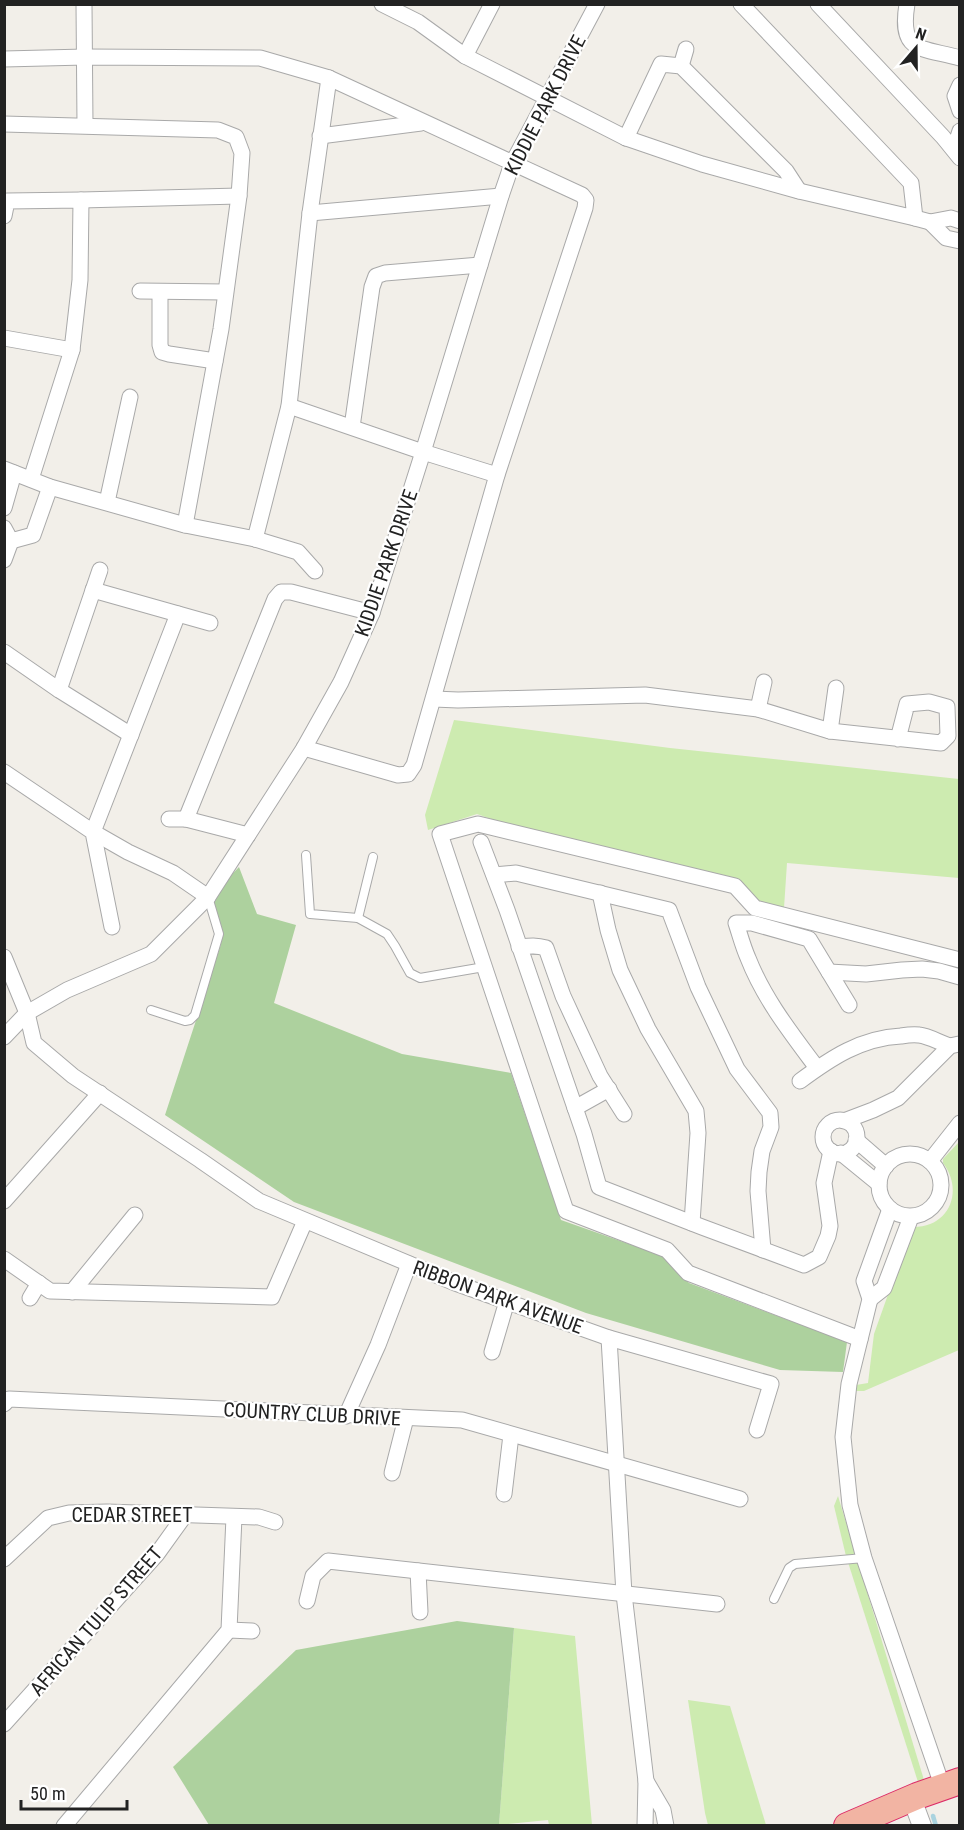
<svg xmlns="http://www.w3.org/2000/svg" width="964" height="1830" viewBox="0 0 964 1830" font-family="'Roboto Condensed',sans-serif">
<rect width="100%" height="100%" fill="#f2efe9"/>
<g fill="#cdebb0">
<polygon points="454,720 670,748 959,779 959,878 787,863 784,908 760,902 737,879 519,829 477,814 428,830 425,815"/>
<path d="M959 1142V1350L864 1391H855L856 1385 868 1383 874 1334 912 1227C950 1228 964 1190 943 1163V1159Z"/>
<polygon points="838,1496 924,1780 918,1782 846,1556 834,1506"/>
<polygon points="514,1628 575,1636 592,1825 549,1825 548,1820 499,1825"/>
<polygon points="688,1700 730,1706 766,1825 708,1825 705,1813"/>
</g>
<g fill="#add19e">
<polygon points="239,867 257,914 296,925 274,1003 402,1054 511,1073 561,1220 663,1256 689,1283 847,1342 843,1372 780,1370 586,1313 294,1202 165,1115 221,944 213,908 214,893"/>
<polygon points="457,1621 514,1628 499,1825 209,1825 173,1767 296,1650"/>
</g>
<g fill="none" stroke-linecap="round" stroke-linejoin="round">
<polyline stroke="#aad3df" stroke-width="4.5" points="933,1816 936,1826"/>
<defs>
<g id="service">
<polyline points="306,855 310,914 358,918 387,934 395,946 410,973 420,978 484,967"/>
<polyline points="358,918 373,857"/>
<polyline points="151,1010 185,1021 190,1020 195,1015 219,934 208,897"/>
<polyline points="774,1599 789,1568 795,1564 864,1558"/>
</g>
<g id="minor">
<polyline points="84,4 85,125"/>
<polyline points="382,4 418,22 465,56 626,138 702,164 799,191 915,218 911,183 741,4"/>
<polyline points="818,4 943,137 960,158"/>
<path d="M907 4C899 53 920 47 960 58"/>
<polyline points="465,56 492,4"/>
<polyline points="4,59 85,57 260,58 329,78 582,195 586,200 585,208 497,475 414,765 408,774 398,775 304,748"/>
<polyline points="681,66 686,49"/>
<polyline points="960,85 955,96 960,111"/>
<polyline points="4,124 218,130 236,137 242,153 239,196 221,329 185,525"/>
<polyline points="320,136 421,123"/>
<polyline points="626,138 661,64 681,66 786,171 799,191"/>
<polyline points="954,149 960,131"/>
<polyline points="81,200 239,196"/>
<polyline points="310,213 501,196"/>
<polyline points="4,216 7,201 81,200 80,280 72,350 31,479"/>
<polyline points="915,218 930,222 951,218 960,221"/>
<polyline points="930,222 946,238 960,241"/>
<polyline points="140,291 225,292"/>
<polyline points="160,292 160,345 162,352 169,354 215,361"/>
<polyline points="4,338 72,350"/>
<polyline points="289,406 423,452 497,475"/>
<polyline points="352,427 372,287 376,276 385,273 480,265"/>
<polyline points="4,469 50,487 185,525 255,539 298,552 315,571"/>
<polyline points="107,502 130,397"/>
<polyline points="4,508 14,473"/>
<polyline points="4,528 11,541 4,560"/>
<polyline points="255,539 289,406 310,213 329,78"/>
<polyline points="11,541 33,535 50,487"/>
<polyline points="93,590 210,623"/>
<polyline points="178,614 93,832 128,852 173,873 208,897"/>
<polyline points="4,652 59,690 131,735"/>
<polyline points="59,690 100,570"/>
<polyline points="434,699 458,700 645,695 758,709 830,731 941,743 948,736 947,707 929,702 907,704 898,739"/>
<polyline points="758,709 764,682"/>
<polyline points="830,731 836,688"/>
<polyline points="4,772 93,832 112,927"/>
<polyline points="169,819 186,819 248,835"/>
<polyline points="186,819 275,599 281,592 291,592 372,613"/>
<polyline points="481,842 507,910 584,1134 599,1187 702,1227 804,1265 819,1257 828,1236 830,1226 824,1183 831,1151"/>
<polyline points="494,875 516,873 669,910 698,987 737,1069 770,1113 771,1127 762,1151 759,1172 758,1191 763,1250"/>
<polyline points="600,893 608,930 620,970 648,1029 696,1111 698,1133 692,1223"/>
<path d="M519 947C529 946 536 945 546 948L563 996 600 1076 624 1114"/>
<polyline points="4,957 27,1013 34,1043 73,1076 200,1160 259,1201 455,1283 609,1338 771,1384 757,1430"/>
<polyline points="829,972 866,974 902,970 922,969 939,971 960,977"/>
<polyline points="4,1037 27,1013 67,990 151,954 208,897 304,748 341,682 372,613 423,452 501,196 512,164 597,4"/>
<path d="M817 1068C791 1033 764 999 748 958 743 947 740 935 736 923H752L809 939 849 1005"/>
<path d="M800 1081C831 1058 861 1038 901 1036 907 1035 913 1034 919 1035 929 1036 940 1043 950 1046"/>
<polyline points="575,1108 609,1089"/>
<circle cx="840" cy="1137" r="17"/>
<polyline points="844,1121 873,1110 898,1098 950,1046 959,1044"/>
<polyline points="856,1140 886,1166"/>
<polyline points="841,1153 879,1184"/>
<circle cx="910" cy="1185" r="31"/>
<polyline points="930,1161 960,1123"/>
<polyline points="4,1201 100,1093"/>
<polyline points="890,1209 864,1281 870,1299 849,1384 843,1437 850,1505 864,1558 943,1788"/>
<polyline points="4,1259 50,1291 272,1297 305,1221"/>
<polyline points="72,1292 135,1215"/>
<polyline points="30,1298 39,1283"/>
<polyline points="870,1299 884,1288 911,1217"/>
<polyline points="609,1338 624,1594 646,1781 645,1826"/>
<polyline points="860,1339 688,1273 667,1250 566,1211 440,834 478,824 735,886 755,908 960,960"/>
<polyline points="492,1352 507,1301"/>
<polyline points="4,1404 9,1399 462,1420 740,1499"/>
<polyline points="346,1416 378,1345 409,1264"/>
<polyline points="392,1473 406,1418"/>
<polyline points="504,1494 511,1435"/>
<polyline points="4,1559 48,1518 69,1513 107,1512 259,1517 275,1522"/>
<polyline points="418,1571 420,1612"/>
<polyline points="307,1601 313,1576 328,1561 717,1604"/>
<polyline points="229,1630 252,1631"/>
<polyline points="4,1724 157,1554 185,1515"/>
<polyline points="646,1781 663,1810 666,1826"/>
<polyline points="64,1826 229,1630 234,1517"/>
</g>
<polyline id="tertiary" points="912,1799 922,1826"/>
<polyline id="trunk" points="847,1826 917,1796 960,1781"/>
</defs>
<use href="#service" stroke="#a9a9a9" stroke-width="10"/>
<use href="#minor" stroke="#a9a9a9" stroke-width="17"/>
<use href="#tertiary" stroke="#a9a9a9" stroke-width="20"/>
<use href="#trunk" stroke="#dc2a67" stroke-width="28"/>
<use href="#service" stroke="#fff" stroke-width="8"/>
<use href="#minor" stroke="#fff" stroke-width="15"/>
<use href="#tertiary" stroke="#fff" stroke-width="18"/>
<use href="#trunk" stroke="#f2b4a3" stroke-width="26"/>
</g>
<g text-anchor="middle" stroke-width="4.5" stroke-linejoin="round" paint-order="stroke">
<g font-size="20" fill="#222" stroke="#fff">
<text transform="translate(545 105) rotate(-63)" y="7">KIDDIE PARK DRIVE</text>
<text transform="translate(386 563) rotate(-71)" y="7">KIDDIE PARK DRIVE</text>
<text transform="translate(498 1297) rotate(20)" y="7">RIBBON PARK AVENUE</text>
<text transform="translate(312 1414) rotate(3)" y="7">COUNTRY CLUB DRIVE</text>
<text x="132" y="1522">CEDAR STREET</text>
<text transform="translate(96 1621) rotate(-49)" y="7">AFRICAN TULIP STREET</text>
</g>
</g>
<rect width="964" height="1830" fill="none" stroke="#222222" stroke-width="12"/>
<g transform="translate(916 48) rotate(20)" stroke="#ffffff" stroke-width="4.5" paint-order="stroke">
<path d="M0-4.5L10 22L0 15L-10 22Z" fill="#222222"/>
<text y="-9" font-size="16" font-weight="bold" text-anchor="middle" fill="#222222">N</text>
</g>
<path d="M21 1800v9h106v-9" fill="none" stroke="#222222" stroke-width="3"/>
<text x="30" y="1800" font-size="18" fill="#222222" stroke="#ffffff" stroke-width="4.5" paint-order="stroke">50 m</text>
</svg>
